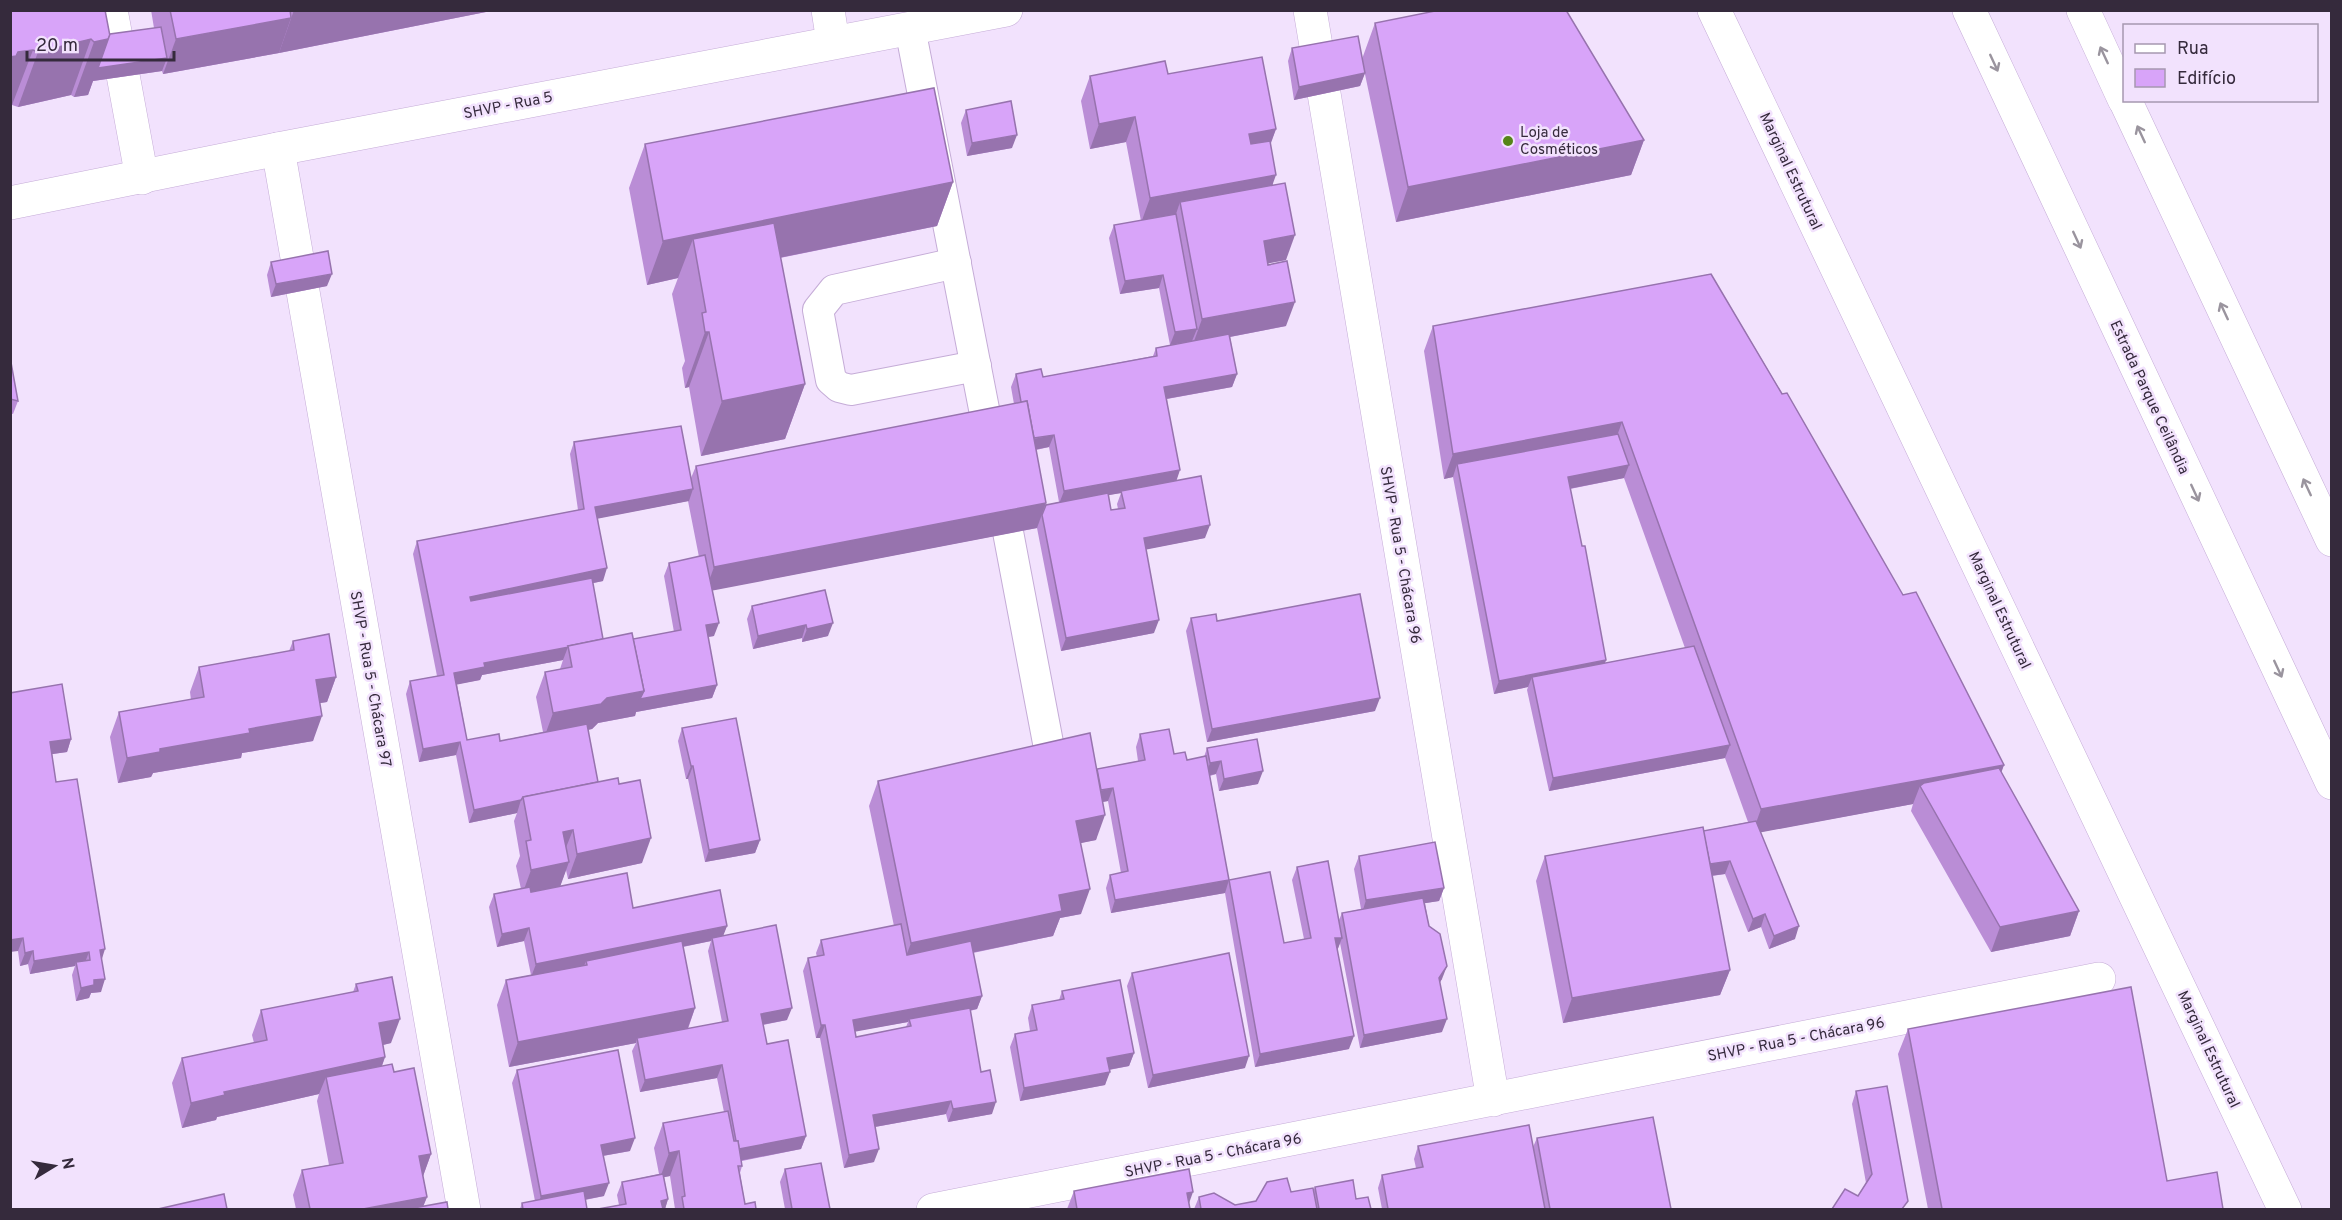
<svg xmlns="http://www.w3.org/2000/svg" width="2342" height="1220" viewBox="0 0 2342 1220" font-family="Overpass,sans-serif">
<rect width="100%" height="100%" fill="#f2e2fd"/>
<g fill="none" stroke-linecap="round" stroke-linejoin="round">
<defs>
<g id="service">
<polyline points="910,28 992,450"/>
<polyline points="956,263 834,290 818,310 831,380 839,387 851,390 976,366"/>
<polyline points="1001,495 1049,748"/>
</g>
<g id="minor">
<polyline points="111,10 142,178"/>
<polyline points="828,10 833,42"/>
<polyline points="1310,10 1493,1100"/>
<polyline points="278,149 464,1210"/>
<polyline points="933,1210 2099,979"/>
</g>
<polyline id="tertiary" points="10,203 278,149 1006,10"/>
<polyline id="secondary" points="1714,10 2285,1210"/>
<g id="motorway">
<polyline points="1969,10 2332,783"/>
<polyline points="2083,10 2124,99"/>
<polyline points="2125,100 2332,540"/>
</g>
</defs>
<use href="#service" stroke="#c5acd7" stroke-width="32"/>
<use href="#minor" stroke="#c5acd7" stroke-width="34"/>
<use href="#tertiary" stroke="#c5acd7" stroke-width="34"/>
<use href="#secondary" stroke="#c5acd7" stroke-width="34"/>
<use href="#motorway" stroke="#c5acd7" stroke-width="34"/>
<use href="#service" stroke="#fff" stroke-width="30"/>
<use href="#minor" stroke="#fff" stroke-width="33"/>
<use href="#tertiary" stroke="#fff" stroke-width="33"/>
<use href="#secondary" stroke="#fff" stroke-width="33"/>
<use href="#motorway" stroke="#fff" stroke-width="33"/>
</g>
<g fill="#ba8dd6" fill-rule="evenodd">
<polygon points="10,10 110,34 154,28 151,10 496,10 279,53 163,74 162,71 93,81 88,95 74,97 71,95 18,107 12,105"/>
<polygon points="1375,23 1644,140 1631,175 1396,222 1362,60 1365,73 1360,86 1294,100 1288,61 1292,48 1362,59"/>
<path d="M1168 74 1276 129 1270 144 1273 185 1286 260 1268 263 1286 326 1230 337 1237 374 1232 387 1167 399 1176 481 1205 538 1146 549 1154 633 1061 651 1037 528 712 590 714 636 708 637 717 685 712 698 636 712 635 716 598 723 592 729 588 730 598 782 619 784 642 863 568 879 566 870 560 886 633 908 727 926 723 935 787 1020 763 1025 767 1044 806 1136 801 1149 742 1161V1166L740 1173 745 1204 756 1209H675L670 1176 664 1177 668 1199 665 1209H598L619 1205 617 1195 622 1182 659 1174 654 1148 663 1123 724 1112 717 1078 640 1092 632 1051 636 1043 509 1067 497 1005 506 980 531 975 524 941 497 947 489 907 494 894 521 889 516 866 520 856 514 821 517 813 469 823 456 755 419 762 406 694 410 681 437 676 413 554 417 541 578 510 570 454 574 442 691 478 696 466 1014 404 1011 387 1016 374 1043 377 1153 356 1156 348 1170 345 1159 288 1120 294 1109 238 1114 225 1141 221 1126 142 1090 149 1081 101 1090 76ZM1049 447 1059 502 1046 505 1036 450ZM1121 493 1117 504 1118 509 1111 510 1108 495ZM688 501 699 557 669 563 664 576 674 632 633 639H603L593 583 603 581 598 518ZM563 660 560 669 545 672 536 697 543 732 500 741 467 740 457 684 480 680 482 675ZM711 941 708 951 722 1022 688 1029 695 1008 683 947Z"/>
<polygon points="966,110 1012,148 967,156 961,123"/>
<polygon points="645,144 953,182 937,226 780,258 805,384 785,439 701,456 689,387 685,388 682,368 685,361 672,294 678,278 647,285 629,188"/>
<polygon points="271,262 327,286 271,297 267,275"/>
<path d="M1711 274 2004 765 2001 772 2079 911 2070 936 1991 952 1911 811 1913 804 1760 832 1795 939 1769 949 1761 927 1748 932 1725 874 1712 876 1730 970 1720 995 1563 1023 1536 881 1545 856 1703 831 1748 822 1725 758 1549 791 1527 690 1528 687 1494 694 1453 477 1444 479 1424 351 1433 326ZM1624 478 1685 648 1605 663 1606 660 1570 489Z"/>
<polygon points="10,357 18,401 13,414 10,413"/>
<polygon points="825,590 828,636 802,642 802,638 753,649 747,619 752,606"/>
<polygon points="1191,618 1217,621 1375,711 1207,742 1186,631"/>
<polygon points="293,641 336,677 327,702 320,703 313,741 242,753 241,758 153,773 151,777 118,783 110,737 119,712 191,700 190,692 199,667 289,651"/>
<polygon points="10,693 71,739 67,752 52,754 56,782 102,960 101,992 91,993 89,998 76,1001 72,975 75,966 30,974 28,964 20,966 18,951"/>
<polygon points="682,728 760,840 755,853 705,862 688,779 686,779 678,741"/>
<path d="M1140 734 1174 754 1187 760 1204 757 1207 748 1258 784 1219 791 1216 774 1210 776 1229 880 1284 943 1304 939 1292 880 1297 867 1339 920 1342 913 1361 909 1354 869 1359 856 1444 888 1439 901 1425 903 1429 926 1442 979 1440 982 1442 1032 1360 1048 1340 943 1337 951 1349 1049 1255 1067 1225 893 1111 913 1106 888 1110 875 1121 873 1108 801 1103 802 1096 840 1080 843 1081 914 1060 918 1053 936 973 953 982 996 977 1009 970 1011 981 1072 992 1114 948 1122 946 1114 875 1127 874 1162 844 1168 820 1038H816L803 971 808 958 817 957 816 953 821 940 894 926 869 806 878 781 1097 769 1138 761 1136 747ZM908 1022 906 1027 856 1037 855 1031Z"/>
<polygon points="1132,973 1245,1068 1148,1088 1127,986"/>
<polygon points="356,984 391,1043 383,1045 385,1057 382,1066 394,1072 431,1154 423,1176 427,1197 423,1207 448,1209 296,1209 293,1195 302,1170 329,1165 317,1101 319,1094 217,1117 216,1120 182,1128 172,1083 182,1058 254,1043 252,1035 261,1010 353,992"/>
<polygon points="1062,991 1134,1053 1129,1066 1109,1070 1105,1085 1020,1101 1010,1047 1015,1034 1030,1031 1028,1018 1032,1005 1059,1000"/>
<polygon points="1908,1029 2167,1181 2223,1209 1928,1209 1898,1054"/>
<polygon points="517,1070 630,1151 603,1156 604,1196 585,1200 587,1209 520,1209 522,1203 535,1201 512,1083"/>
<polygon points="1856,1091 1904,1209 1858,1196 1866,1183 1852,1104"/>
<polygon points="1537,1138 1671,1209 1382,1209 1378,1188 1382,1175 1416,1168 1414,1159 1418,1146 1533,1147"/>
<polygon points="785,1169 830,1209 785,1209 780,1182"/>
<polygon points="1315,1187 1356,1199 1371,1209 1194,1209 1199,1197 1235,1205 1256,1201 1291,1192 1313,1192"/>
<polygon points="1074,1191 1189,1203 1190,1209 1067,1209"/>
</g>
<g fill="#9773ae">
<polygon points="294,10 496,10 279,53"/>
<polygon points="291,18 279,53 163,74 176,39"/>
<polygon points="91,39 71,95 18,107 38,52"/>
<polygon points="108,39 167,58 162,71 93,81 88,95 74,97 94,42"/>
<polygon points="33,50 12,105 10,106 10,57 18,52"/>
<polygon points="1365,73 1360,86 1294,100 1299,87"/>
<polygon points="1135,117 1126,142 1090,149 1099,124"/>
<polygon points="1276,129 1267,154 1240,159 1249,134"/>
<polygon points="1017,135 1012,148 967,156 972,143"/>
<polygon points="1644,140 1631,175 1396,222 1408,187"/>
<polygon points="1276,175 1267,200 1180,202 1175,217 1141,223 1150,198"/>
<polygon points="953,182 937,226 699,274 693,239 678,278 647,285 663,241"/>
<polygon points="1295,235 1286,260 1255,266 1264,241"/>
<polygon points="332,274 327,286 271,297 276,284"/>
<polygon points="1163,275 1159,288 1120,294 1125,281"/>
<polygon points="1295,302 1286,326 1193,344 1202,319"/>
<polygon points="1197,329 1192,341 1170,345 1175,332"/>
<polygon points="705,332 709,332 689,387 685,388"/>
<polygon points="1237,374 1232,387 1160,400 1164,387"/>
<polygon points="805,384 785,439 701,456 722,401"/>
<polygon points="1622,422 1613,447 1457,464 1453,477 1444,479 1453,454"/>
<polygon points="1054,435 1049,447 1023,452 1028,440"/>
<polygon points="1629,465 1624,478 1563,490 1568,477"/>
<polygon points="1180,470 1176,482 1121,491 1121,493 1059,504 1064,491"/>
<polygon points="693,489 689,501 591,520 595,507"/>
<polygon points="1046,503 1037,528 705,592 714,567"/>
<polygon points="1210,525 1205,538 1139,551 1144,538"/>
<polygon points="607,568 603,581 465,610 470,597"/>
<polygon points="1159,620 1154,633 1061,651 1066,638"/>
<polygon points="719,623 714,636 701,638 706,625"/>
<polygon points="833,623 828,636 802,642 807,629"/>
<polygon points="806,625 802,638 753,649 758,636"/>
<polygon points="568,647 563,660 482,675 480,680 450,686 454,673 484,663"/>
<polygon points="1606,660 1601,673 1532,677 1528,687 1494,694 1499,681"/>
<polygon points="336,677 327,702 307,705 316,680"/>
<polygon points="717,685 712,698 636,712 635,716 598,723 592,729 544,738 553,713 607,698 644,691"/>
<polygon points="1380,698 1375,711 1207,742 1212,729"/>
<polygon points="322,716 313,741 242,753 241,758 153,773 151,777 118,783 127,758 160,749 249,729"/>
<polygon points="71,739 67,752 46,755 50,742"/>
<polygon points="460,742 456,755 419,762 423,749"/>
<polygon points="1730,745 1725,758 1549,791 1553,778"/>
<polygon points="1221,761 1216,774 1205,776 1210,763"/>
<polygon points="2004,765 1995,790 1920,786 1913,804 1752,834 1761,809"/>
<polygon points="691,766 693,766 688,779 686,779"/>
<polygon points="1263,771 1258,784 1219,791 1224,779"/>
<polygon points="1113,788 1108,801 1090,804 1095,792"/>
<polygon points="521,800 517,813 469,823 474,810"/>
<polygon points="1105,815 1096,840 1067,846 1076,821"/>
<polygon points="573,830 563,855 563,832"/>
<polygon points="651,838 642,863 568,879 577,854"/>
<polygon points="760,840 755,853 705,862 709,850"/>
<polygon points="1730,861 1725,874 1701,877 1706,865"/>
<polygon points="569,862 560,887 522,895 531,870"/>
<polygon points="1229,880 1225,893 1111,913 1115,900"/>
<polygon points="1444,888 1439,901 1362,913 1366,900"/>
<polygon points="1090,889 1081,914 1060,918 1053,936 902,967 911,943 1059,895"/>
<polygon points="2079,911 2070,936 1991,952 2000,927"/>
<polygon points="1765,914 1761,927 1748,932 1753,919"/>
<polygon points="727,926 722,939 712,938 711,941 586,966 586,961 584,966 531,977 536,964"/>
<polygon points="1799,926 1795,939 1769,949 1774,936"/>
<polygon points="529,928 524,941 497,947 502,934"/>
<polygon points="23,938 18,951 10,952 10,940"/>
<polygon points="1335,938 1342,938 1337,951"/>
<polygon points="105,949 101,962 100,950"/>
<polygon points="33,951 28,964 20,966 25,953"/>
<polygon points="89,952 84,965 76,962 75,966 30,974 34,961"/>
<polygon points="1447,966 1442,979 1434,991 1439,978"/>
<polygon points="1730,970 1720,995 1563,1023 1572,998"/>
<polygon points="105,979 101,992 91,993 89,998 76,1001 81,988 94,980"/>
<polygon points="982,996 977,1009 910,1022 909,1019 908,1022 848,1033 853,1020"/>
<polygon points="695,1008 686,1033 637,1038 636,1043 509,1067 518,1042"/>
<polygon points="792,1008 787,1020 756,1026 761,1014"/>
<polygon points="400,1019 391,1043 370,1048 379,1023"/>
<polygon points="1447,1019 1442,1032 1360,1048 1364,1035"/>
<polygon points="821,1025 825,1025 820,1038 816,1038"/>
<polygon points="1354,1036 1349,1049 1255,1067 1260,1054"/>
<polygon points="1134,1053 1129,1066 1102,1071 1107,1058"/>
<polygon points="1249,1056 1245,1068 1148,1088 1153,1075"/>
<polygon points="385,1057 376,1082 326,1077 319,1094 217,1117 216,1120 182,1128 191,1103 224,1092"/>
<polygon points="722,1065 717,1078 640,1092 645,1080"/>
<polygon points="1110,1072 1105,1085 1020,1101 1024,1088"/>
<polygon points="951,1101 946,1114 869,1128 873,1115"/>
<polygon points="996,1102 992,1114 948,1122 953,1109"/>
<polygon points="806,1136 801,1149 733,1162 738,1149"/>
<polygon points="635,1138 630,1151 596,1157 601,1145"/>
<polygon points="879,1149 874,1162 844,1168 849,1155"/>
<polygon points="679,1151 670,1176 660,1178 669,1153"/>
<polygon points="431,1154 422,1179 419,1156"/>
<polygon points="609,1183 604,1196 536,1209 541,1196"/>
<polygon points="1193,1192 1187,1209 1187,1193"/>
<polygon points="427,1197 422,1209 363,1209"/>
<polygon points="668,1199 665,1209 658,1209 661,1201"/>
</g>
<g fill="#d8a4f9" stroke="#9773ae" stroke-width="1.5">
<polygon points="10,10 105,10 110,36 108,39 94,42 91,39 38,52 33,50 18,52 16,56 10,57"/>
<polygon points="170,10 290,10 291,18 176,39"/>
<polygon points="1440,10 1566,10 1644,140 1408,187 1375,23"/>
<polygon points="161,27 167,58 98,68 110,34"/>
<polygon points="1358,36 1365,73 1299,87 1292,48"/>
<polygon points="1262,57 1276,129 1249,134 1251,144 1270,141 1276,175 1150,198 1135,117 1099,124 1090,76 1165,61 1168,74"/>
<polygon points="934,88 953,182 663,241 645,144"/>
<polygon points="1011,101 1017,135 972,143 966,110"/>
<polygon points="1285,183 1295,235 1264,241 1268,265 1287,261 1295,302 1202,319 1180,202"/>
<polygon points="1176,214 1197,329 1175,332 1163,275 1125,281 1114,225"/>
<polygon points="774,223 805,384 722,401 709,332 705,332 702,313 706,312 693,239"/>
<polygon points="328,251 332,274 276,284 271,262"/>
<polygon points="1711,274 1782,394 1787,393 1903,595 1916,592 2004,765 1761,809 1622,422 1453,454 1433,326"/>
<polygon points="1229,334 1237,374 1164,387 1180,470 1064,491 1054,435 1034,438 1027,401 1021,402 1016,374 1041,369 1043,377 1157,356 1156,348"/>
<polygon points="10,357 18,401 10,399"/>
<polygon points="1027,401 1046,503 714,567 696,466"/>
<polygon points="681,426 693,489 595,507 607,568 470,597 471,601 592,578 603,639 568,646 569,647 484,663 485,667 454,673 467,740 499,734 500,741 587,724 598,782 523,797 521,800 474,810 460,742 423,749 410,681 444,675 417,541 584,509 574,442"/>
<polygon points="1618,434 1629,465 1568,477 1582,546 1585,546 1606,660 1499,681 1457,464"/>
<polygon points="1201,476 1210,525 1144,538 1159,620 1066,638 1042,515 1046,505 1108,493 1111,510 1125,508 1121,491"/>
<polygon points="705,555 719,623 706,625 717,685 640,699 644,691 633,639 681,630 669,563"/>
<polygon points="825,590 833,623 807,629 806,625 758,636 752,606"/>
<polygon points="1360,594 1380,698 1212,729 1191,618 1216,614 1217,621"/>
<polygon points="632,633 644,691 607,698 601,704 553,713 545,672 572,667 568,646"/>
<polygon points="329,634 336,677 316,680 322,716 249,729 250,733 160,749 160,752 127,758 119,712 204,697 199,667 294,650 293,641"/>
<polygon points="1694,646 1730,745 1553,778 1532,677"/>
<polygon points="62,684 71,739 50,742 56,782 77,779 105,949 100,950 105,979 94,980 94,985 81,988 76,962 90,960 89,952 34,961 33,951 25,953 23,938 10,940 10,693"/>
<polygon points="736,718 760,840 709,850 693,766 691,766 682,728"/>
<polygon points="1169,729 1174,754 1185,752 1187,760 1206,756 1229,880 1115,900 1110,875 1128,871 1113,788 1101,790 1097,769 1145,760 1140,734"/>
<polygon points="1090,733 1105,815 1076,821 1090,889 1059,895 1062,911 911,943 878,781"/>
<polygon points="1257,739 1263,771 1224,779 1221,761 1210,763 1207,748"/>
<polygon points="1999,768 2079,911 2000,927 1920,786 1924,783"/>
<polygon points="618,778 619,784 640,780 651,838 577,854 573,830 563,832 569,862 531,870 526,841 531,840 523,797"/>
<polygon points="1756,821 1799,926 1774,936 1765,914 1753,919 1730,861 1710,864 1703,831"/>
<polygon points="1703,827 1730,970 1572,998 1545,856"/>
<polygon points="1435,842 1444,888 1366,900 1359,856"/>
<polygon points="1328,861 1342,938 1335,938 1354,1036 1260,1054 1229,880 1270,872 1284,943 1311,938 1297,867"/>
<polygon points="627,873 633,908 720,890 727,926 536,964 529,928 502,934 494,894 530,887 531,892"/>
<polygon points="1423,898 1429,926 1440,934 1447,966 1439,978 1447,1019 1364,1035 1342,913"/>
<polygon points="901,924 907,955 971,941 982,996 853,1020 856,1037 911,1026 909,1019 970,1008 981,1072 990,1070 996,1102 953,1109 951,1101 873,1115 879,1149 849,1155 825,1025 821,1025 808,958 824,955 821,940"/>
<polygon points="776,925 792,1008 761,1014 767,1044 788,1040 806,1136 739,1149 738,1141 736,1141 722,1065 645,1080 637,1038 728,1021 712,938"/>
<polygon points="682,941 695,1008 518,1042 506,980 587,965 586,961"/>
<polygon points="1229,953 1249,1056 1153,1075 1132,973"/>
<polygon points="392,977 400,1019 379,1023 385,1057 224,1092 225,1095 191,1103 182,1058 267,1040 261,1010 358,991 356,984"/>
<polygon points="1120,980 1134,1053 1107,1058 1110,1072 1024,1088 1015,1034 1037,1030 1032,1005 1064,999 1062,991"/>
<polygon points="2131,987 2167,1181 2217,1172 2223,1209 1942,1209 1908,1029"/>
<polygon points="618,1050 635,1138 601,1145 609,1183 541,1196 517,1070"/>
<polygon points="392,1064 394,1072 414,1068 431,1154 419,1156 427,1197 363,1209 310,1209 302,1170 343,1163 326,1077"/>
<polygon points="1887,1086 1908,1201 1902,1209 1832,1209 1845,1189 1858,1196 1872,1174 1856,1091"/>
<polygon points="728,1111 734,1141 738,1141 742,1166 738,1166 745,1204 755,1202 756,1209 684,1209 682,1197 685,1196 679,1151 669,1153 663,1123"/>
<polygon points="1653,1117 1671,1209 1550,1209 1537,1138"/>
<polygon points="1529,1125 1545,1209 1388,1209 1382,1175 1423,1167 1418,1146"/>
<polygon points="821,1163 830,1209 792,1209 785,1169"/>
<polygon points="1189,1169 1193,1192 1187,1193 1190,1209 1077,1209 1074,1191"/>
<polygon points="663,1174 668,1199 661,1201 663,1209 598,1209 626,1204 622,1182"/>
<polygon points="1287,1178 1291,1192 1313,1188 1317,1209 1201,1209 1199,1197 1214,1193 1235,1205 1256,1201 1267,1182"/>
<polygon points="1353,1180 1356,1199 1368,1197 1371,1209 1319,1209 1315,1187"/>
<polygon points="584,1191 587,1209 523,1209 522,1203"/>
<polygon points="224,1194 227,1209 158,1209"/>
<polygon points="447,1202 448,1209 408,1209"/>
</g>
<defs><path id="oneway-shaft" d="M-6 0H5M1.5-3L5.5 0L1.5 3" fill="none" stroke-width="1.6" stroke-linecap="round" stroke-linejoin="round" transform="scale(1.5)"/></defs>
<g stroke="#9a949e">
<use href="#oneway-shaft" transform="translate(2104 55) rotate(-115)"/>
<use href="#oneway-shaft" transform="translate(1994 63) rotate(65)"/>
<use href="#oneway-shaft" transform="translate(2141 134) rotate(-115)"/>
<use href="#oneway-shaft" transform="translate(2077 240) rotate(65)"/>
<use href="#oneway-shaft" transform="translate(2224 311) rotate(-115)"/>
<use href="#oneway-shaft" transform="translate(2307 487) rotate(-115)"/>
<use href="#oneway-shaft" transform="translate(2195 493) rotate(65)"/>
<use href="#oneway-shaft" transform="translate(2278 669) rotate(65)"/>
</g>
<circle fill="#558518" stroke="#f2e2fd" stroke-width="2" cx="1508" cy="141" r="6"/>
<g text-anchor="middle" stroke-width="5" stroke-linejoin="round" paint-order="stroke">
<g font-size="15" fill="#352a3c" stroke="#f2e2fd">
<text transform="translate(508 105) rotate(-11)" y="5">SHVP - Rua 5</text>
<text transform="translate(1791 171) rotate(65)" y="5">Marginal Estrutural</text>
<text transform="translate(2150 397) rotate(65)" y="5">Estrada Parque Ceilândia</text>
<text transform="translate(1401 555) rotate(80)" y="5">SHVP - Rua 5 - Chácara 96</text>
<text transform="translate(2000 610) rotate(65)" y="5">Marginal Estrutural</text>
<text transform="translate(371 679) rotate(80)" y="5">SHVP - Rua 5 - Chácara 97</text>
<text transform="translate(1796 1039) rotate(-11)" y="5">SHVP - Rua 5 - Chácara 96</text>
<text transform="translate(2209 1049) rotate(65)" y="5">Marginal Estrutural</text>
<text transform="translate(1213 1155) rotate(-11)" y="5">SHVP - Rua 5 - Chácara 96</text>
</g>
<g font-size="15" fill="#352a3c" stroke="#f2e2fd" text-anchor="start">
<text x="1520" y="137">Loja de<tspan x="1520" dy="17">Cosméticos</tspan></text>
</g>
</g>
<rect width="2342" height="1220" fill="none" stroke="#352a3c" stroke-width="24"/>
<rect x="2123" y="24" width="195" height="78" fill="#f2e2fd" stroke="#a698b0" stroke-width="1.5"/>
<rect x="2135" y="44" width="30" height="9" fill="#ffffff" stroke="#a698b0" stroke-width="1.5"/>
<text x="2177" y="54" font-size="18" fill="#352a3c">Rua</text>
<rect x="2135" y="69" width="30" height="18" fill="#d8a4f9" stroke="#a698b0" stroke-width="1.5"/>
<text x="2177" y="84" font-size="18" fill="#352a3c">Edifício</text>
<g transform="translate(54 1166) rotate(79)" stroke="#f2e2fd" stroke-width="4.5" paint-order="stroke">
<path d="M0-4.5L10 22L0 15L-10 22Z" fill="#352a3c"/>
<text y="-9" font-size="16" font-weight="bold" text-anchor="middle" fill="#352a3c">N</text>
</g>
<path d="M27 51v9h147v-9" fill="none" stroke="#352a3c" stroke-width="3"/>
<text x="36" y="51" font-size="18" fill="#352a3c" stroke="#f2e2fd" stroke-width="4.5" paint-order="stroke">20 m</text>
</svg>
